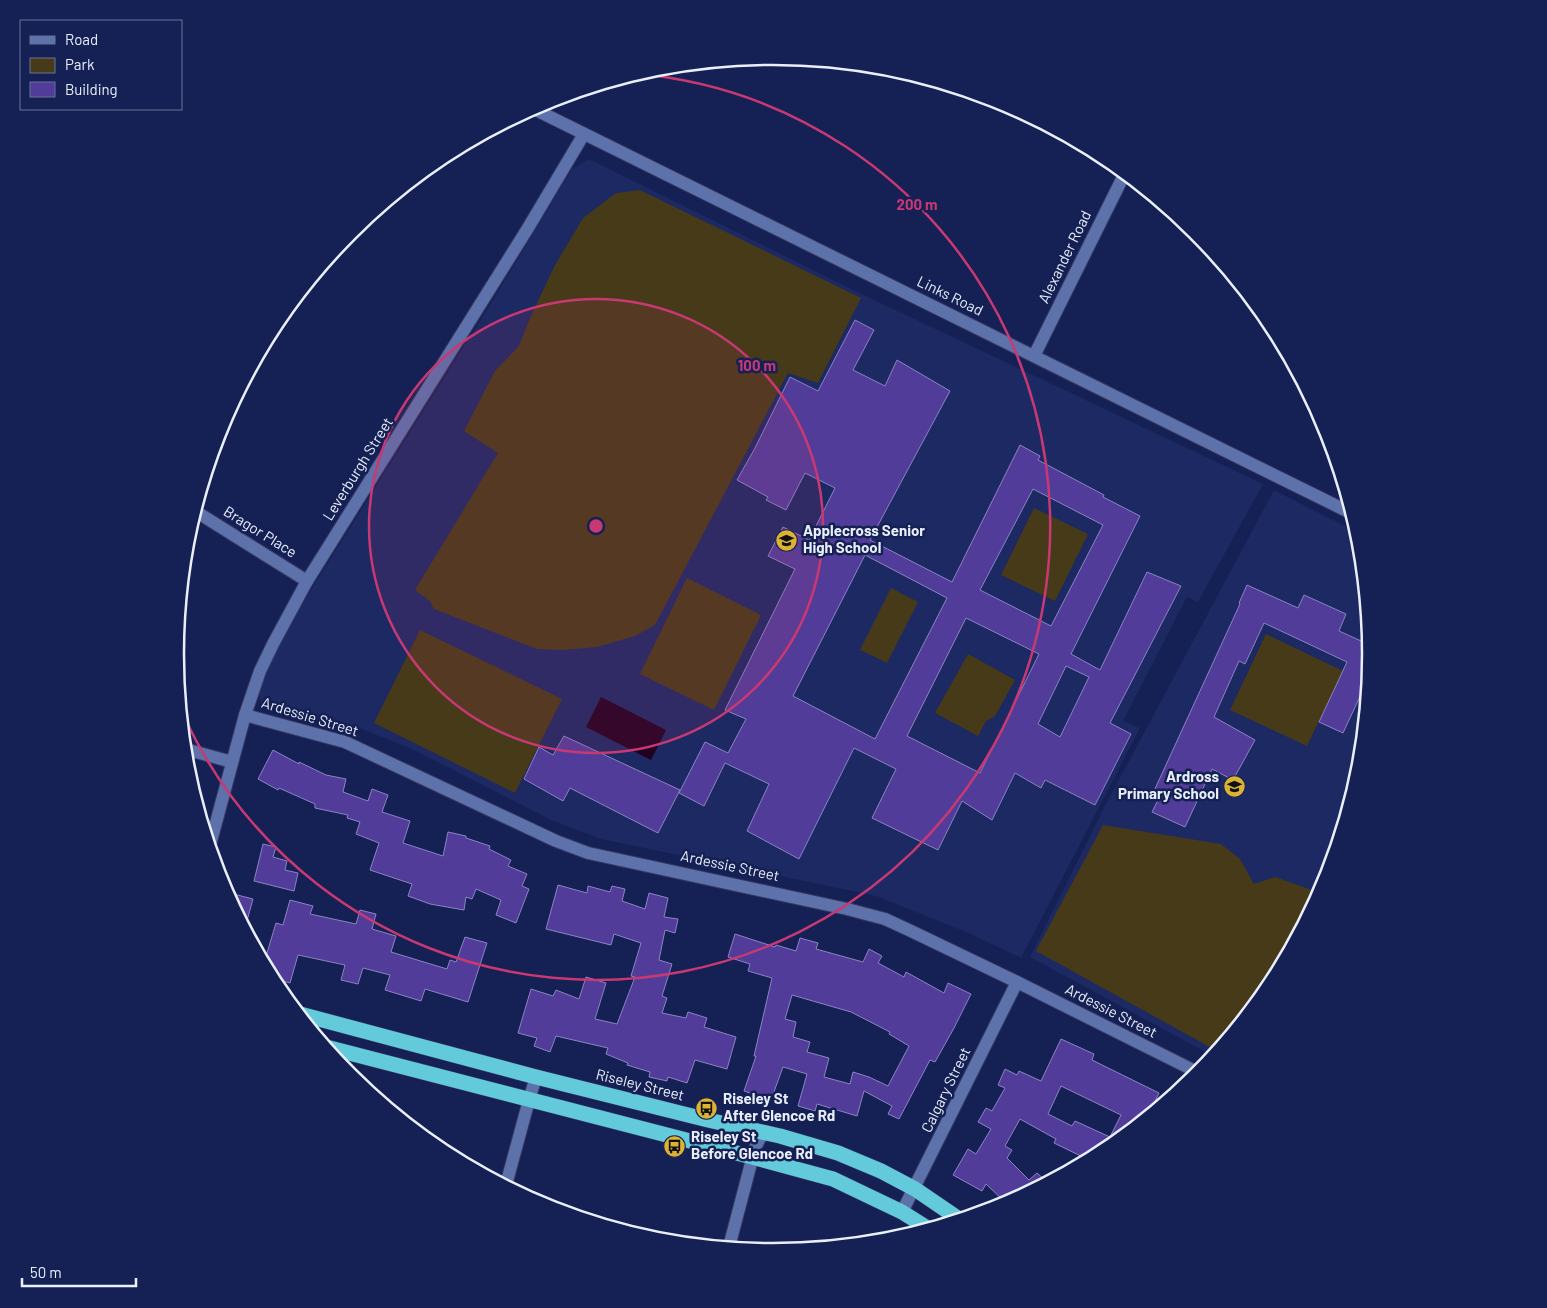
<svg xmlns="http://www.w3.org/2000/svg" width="1547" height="1308" viewBox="0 0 1547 1308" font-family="Barlow,sans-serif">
<rect width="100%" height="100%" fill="#152154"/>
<g fill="#1c2962">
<polygon points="589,159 849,288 1263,484 1198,602 1187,597 1123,721 1140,728 1021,958 966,932 876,896 601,839 551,820 412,749 352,725 275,712 261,703 258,689 260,671 493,300 572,169"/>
<polygon points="1274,490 1358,533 1371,654 1360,771 1326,883 1270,986 1213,1056 1030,957 1107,802"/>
</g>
<g fill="#473a19">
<polygon points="640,190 861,298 818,383 788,373 655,625 635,636 597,647 562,650 537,649 434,609 430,601 415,590 498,453 464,431 495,371 519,346 530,318 555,265 583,218 616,193"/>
<polygon points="1034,508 1088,534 1055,601 1001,575"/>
<polygon points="687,578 761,615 714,710 640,674"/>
<polygon points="891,588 918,602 887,663 860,650"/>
<polygon points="420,630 562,699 515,793 374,723"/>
<polygon points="1266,634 1343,671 1307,746 1230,710"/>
<polygon points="968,654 1015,680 995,716 986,721 978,736 935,713"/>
<polygon points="1103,825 1221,844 1240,859 1254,884 1275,877 1320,893 1270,986 1217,1051 1036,951"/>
</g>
<polygon fill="#210021" points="601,697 666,730 651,760 586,727"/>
<g fill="#513d99" stroke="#8b83c3" fill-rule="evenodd">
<path d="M855 320 874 330 853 370 885 386 897 360 950 391 870 540 952 582 1020 445 1040 456 1038 460 1104 495 1103 497 1140 516 1071 654 1100 670 1147 572 1181 586 1110 723 1131 734 1095 805 1045 780 1041 788 1015 773 992 820 962 801 938 850 872 818 896 769 854 748 799 859 747 831 769 784 725 763 704 806 679 793 705 742 728 753 746 719 725 710 795 569 768 556 783 527 809 540 835 488 805 473 786 510 766 500 768 497 737 480 755 448 790 377 818 391ZM1033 489 1103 525 1051 626 980 590ZM865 555 947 598 875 739 793 696ZM966 618 1039 654 980 773 907 736ZM1066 666 1089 677 1060 737 1038 724Z"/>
<polygon points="1247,585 1298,608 1304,595 1346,614 1339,631 1370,645 1371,654 1369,677 1343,733 1319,722 1347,662 1264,623 1245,664 1239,661 1214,717 1255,740 1233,780 1212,769 1185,827 1152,812 1161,794 1154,791 1240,604 1239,603"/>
<polygon points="564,736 680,790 658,833 570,788 563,801 524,779 539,747 553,755"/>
<polygon points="273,750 299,764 299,762 326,775 346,779 343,792 368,801 372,789 388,795 382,812 410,821 403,843 443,856 448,832 466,836 466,838 490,846 489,849 511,860 508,866 527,874 522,886 529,889 516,923 496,915 501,900 476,889 472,899 466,897 464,910 430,904 408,896 412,884 370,870 379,843 356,834 360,822 347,818 348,815 315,808 315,804 279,788 278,790 258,779"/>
<polygon points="263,844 276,847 273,857 287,861 285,870 298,873 294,891 254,881"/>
<polygon points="558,885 587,893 588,886 610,892 612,886 625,889 622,901 645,909 649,893 668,898 664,917 678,919 675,933 665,930 659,960 672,964 662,996 667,998 662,1013 686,1018 688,1012 707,1018 704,1027 736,1037 727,1069 695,1060 687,1083 668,1077 667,1081 649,1077 650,1072 627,1065 628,1063 606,1054 608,1048 556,1036 550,1052 534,1046 537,1038 518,1033 531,989 553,996 556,990 579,999 586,977 606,983 595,1019 617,1024 635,977 631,976 641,943 614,934 611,945 546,929"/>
<polygon points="226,892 253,899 245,928"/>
<polygon points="290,900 313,906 310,914 356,924 360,910 376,914 372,929 396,936 391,952 447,969 450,960 456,962 465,937 487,943 468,1002 425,989 421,1001 385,990 390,975 363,968 358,984 341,980 345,965 298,955 290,983 272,978 264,963 276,923 283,925"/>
<path d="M735 934 775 947 776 945 796 951 800 938 818 943 816 949 863 962 869 949 882 956 878 963 904 977 906 972 944 993 948 983 971 994 954 1028 935 1062 930 1060 899 1119 888 1114 892 1106 864 1091 857 1116 817 1104 815 1111 798 1106 807 1074 783 1067 771 1100 744 1091 756 1056H754L772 978 748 971 750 964 728 957ZM792 995 851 1012 890 1032 889 1034 909 1046 888 1086 869 1077 853 1072 850 1084 824 1077 829 1058 807 1052 810 1042 793 1037 796 1022 785 1019Z"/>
<path d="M1061 1039 1094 1054 1092 1060 1159 1093 1148 1116 1105 1151 1089 1160 1054 1143 1056 1139 1020 1119 1005 1146 1012 1150 1007 1158 1029 1180 1037 1173 1047 1182 1007 1204 986 1184 982 1191 953 1175 968 1149 976 1154 991 1129 978 1122 986 1108 992 1111 1005 1088 998 1085 1005 1069 1017 1075 1019 1071 1041 1081ZM1061 1086 1121 1115 1110 1137 1075 1121 1072 1126 1048 1114Z"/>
</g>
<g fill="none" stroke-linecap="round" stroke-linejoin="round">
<defs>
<g id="minor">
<path d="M532 108C805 245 1080 377 1353 514"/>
<polyline points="1034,356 1125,173"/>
<polyline points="195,511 307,581"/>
<polyline points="245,715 345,742 556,841 588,853 847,909 885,919 911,931 1017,982 1199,1073"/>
<polyline points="185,749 232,762"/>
<polyline points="210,845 245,715 260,671 273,644 307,581 528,228 584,134"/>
<polyline points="506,1185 529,1100 536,1077"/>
<polyline points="902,1212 1017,982"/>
<polyline points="729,1247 755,1148 763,1132"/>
</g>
<g id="highway">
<polyline points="300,1014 536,1077 708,1120 780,1136 838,1153 881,1171 915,1189 959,1219"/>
<polyline points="326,1047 752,1157 833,1179 902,1212 929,1229"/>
</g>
</defs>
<use href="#minor" stroke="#373963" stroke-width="14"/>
<use href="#highway" stroke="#373963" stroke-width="16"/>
<use href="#minor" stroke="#5d71ab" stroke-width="12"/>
<use href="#highway" stroke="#62cada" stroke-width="15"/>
</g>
<circle cx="596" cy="526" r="227" fill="#c83873" fill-opacity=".12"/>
<g fill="none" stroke="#c83873" stroke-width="2.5">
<circle cx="596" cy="526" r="227"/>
<path d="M640 74A454 454 0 1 1 183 714"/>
</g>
<defs>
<symbol id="school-disc" viewBox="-11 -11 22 22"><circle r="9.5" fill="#dcb233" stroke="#152154"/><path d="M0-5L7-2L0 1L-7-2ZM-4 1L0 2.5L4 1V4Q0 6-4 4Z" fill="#111"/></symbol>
<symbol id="bus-disc" viewBox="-11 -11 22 22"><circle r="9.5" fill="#dcb233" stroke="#152154"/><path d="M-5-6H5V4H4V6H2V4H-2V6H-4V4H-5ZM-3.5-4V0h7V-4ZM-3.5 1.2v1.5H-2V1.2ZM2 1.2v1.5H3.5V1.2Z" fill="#111"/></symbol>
</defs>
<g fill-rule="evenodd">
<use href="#school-disc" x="774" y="528" width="25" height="25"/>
<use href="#school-disc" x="1222" y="774" width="25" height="25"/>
<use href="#bus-disc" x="694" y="1096" width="25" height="25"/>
<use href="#bus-disc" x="662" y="1134" width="25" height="25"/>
</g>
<g text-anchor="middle" stroke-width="5" stroke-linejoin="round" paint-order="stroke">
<g font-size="15" fill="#eaeffc" stroke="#152154">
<text transform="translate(1065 257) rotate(-64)" y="5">Alexander Road</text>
<text transform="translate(950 296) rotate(26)" y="5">Links Road</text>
<text transform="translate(358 469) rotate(-58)" y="5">Leverburgh Street</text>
<text transform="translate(260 532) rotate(32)" y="5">Bragor Place</text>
<text transform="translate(310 717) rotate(17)" y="5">Ardessie Street</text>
<text transform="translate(730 866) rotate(12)" y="5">Ardessie Street</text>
<text transform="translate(1111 1011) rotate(27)" y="5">Ardessie Street</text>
<text transform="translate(640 1085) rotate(14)" y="5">Riseley Street</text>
<text transform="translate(946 1090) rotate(-64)" y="5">Calgary Street</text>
</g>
<g font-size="15" font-weight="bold" fill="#eaeffc" stroke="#152154" text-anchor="start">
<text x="803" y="536">Applecross Senior<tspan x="803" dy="17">High School</tspan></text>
<text x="1219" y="782" text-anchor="end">Ardross<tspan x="1219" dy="17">Primary School</tspan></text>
<text x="723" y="1104">Riseley St<tspan x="723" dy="17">After Glencoe Rd</tspan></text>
<text x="691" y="1142">Riseley St<tspan x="691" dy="17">Before Glencoe Rd</tspan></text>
</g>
</g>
<path d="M0 0H1547V1308H0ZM184 654a589 589 0 1 1 1178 0a589 589 0 1 1-1178 0Z" fill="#152154" fill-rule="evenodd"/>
<path fill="none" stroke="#eaeffc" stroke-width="2.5" d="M184 654a589 589 0 1 1 1178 0a589 589 0 1 1-1178 0Z"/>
<circle cx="596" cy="526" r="8" fill="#c83873" stroke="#152154" stroke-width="2.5"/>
<g font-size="15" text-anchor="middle" font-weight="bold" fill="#c83873" stroke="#152154" stroke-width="5" stroke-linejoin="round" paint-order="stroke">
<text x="917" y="210">200 m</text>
<text x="757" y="371">100 m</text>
</g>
<rect x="20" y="20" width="162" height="90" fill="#152154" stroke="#6a7397"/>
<rect x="30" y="36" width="25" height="8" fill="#5d71ab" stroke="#6a7397"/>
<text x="65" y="45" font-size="15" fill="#eaeffc">Road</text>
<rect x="30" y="58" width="25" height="15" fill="#473a19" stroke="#6a7397"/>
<text x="65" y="70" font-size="15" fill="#eaeffc">Park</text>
<rect x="30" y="82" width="25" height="15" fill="#513d99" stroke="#6a7397"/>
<text x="65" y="95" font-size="15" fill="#eaeffc">Building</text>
<path d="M22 1278v8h114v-8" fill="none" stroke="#eaeffc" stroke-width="2.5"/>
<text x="30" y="1278" font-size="15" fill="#eaeffc" stroke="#152154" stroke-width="4" paint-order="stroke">50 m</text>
</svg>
